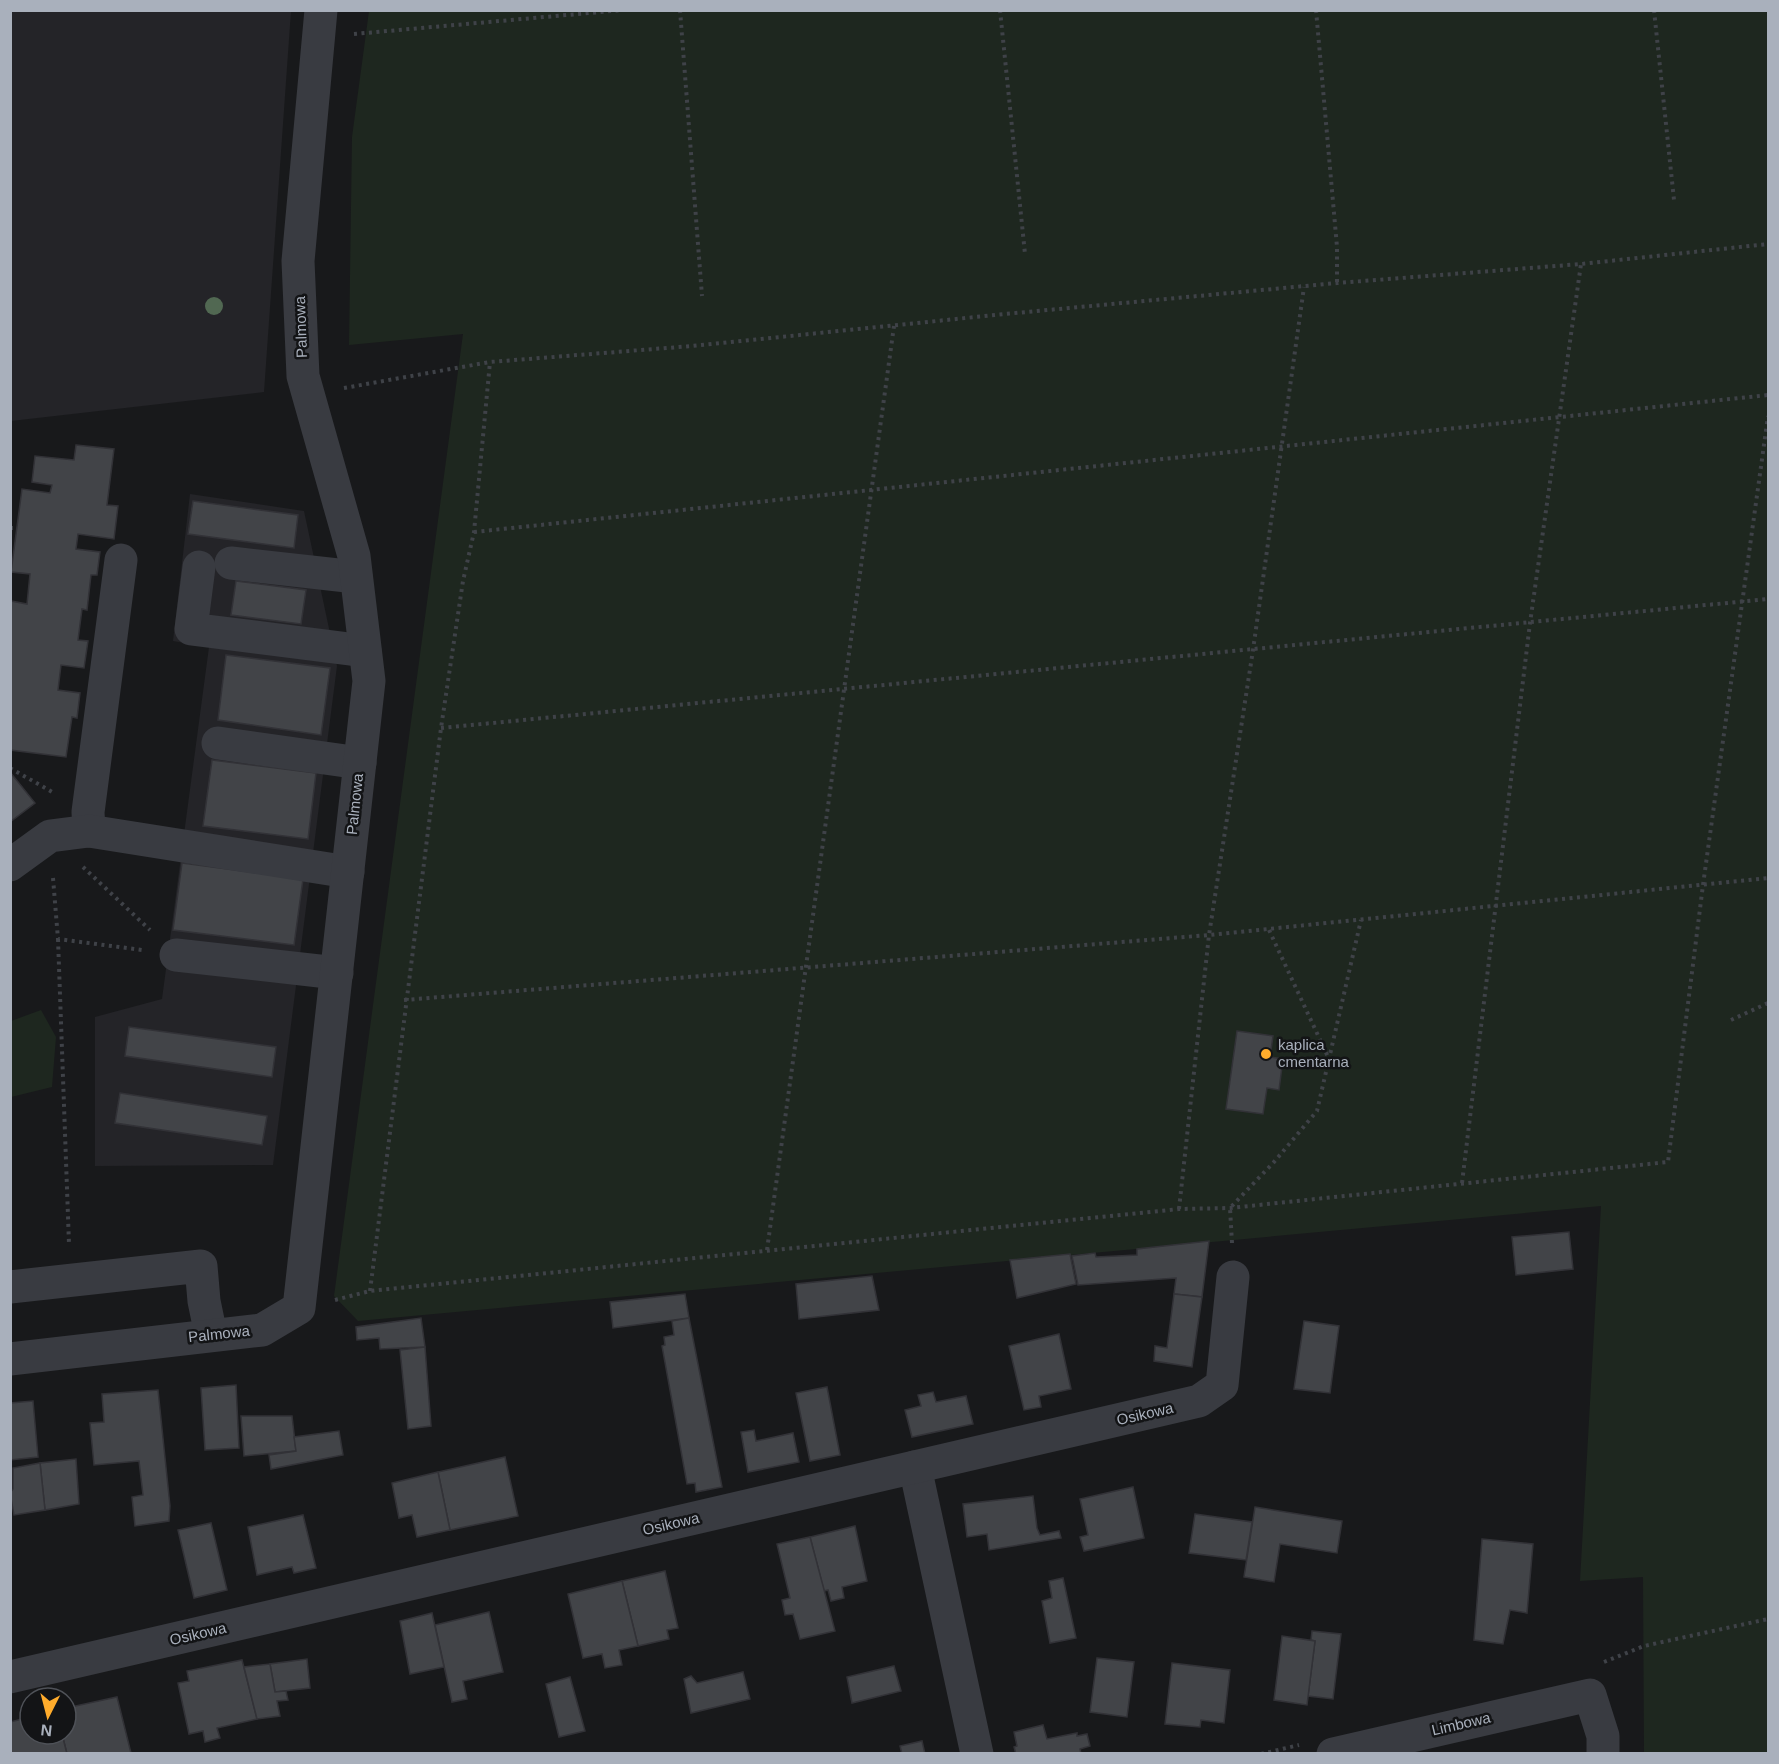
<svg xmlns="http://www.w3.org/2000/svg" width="1779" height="1764" viewBox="0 0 1779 1764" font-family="Helvetica,sans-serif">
<rect width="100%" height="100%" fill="#18191b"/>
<g fill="#242428">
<polygon points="10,11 291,11 264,392 11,421"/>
<polygon points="190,494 304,511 337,666 273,1165 95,1166 95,1017 162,999 209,647 173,641"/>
</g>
<g fill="#1e271f">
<polygon points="369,11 1768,11 1768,1753 1644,1753 1643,1577 1580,1581 1601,1206 358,1321 334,1296 463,334 349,345 352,137"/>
<polygon points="41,1010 56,1037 52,1087 11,1097 11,1021"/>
</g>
<g fill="#424448" stroke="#323237" stroke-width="1.5">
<polygon points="76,445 114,449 107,505 118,506 114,539 78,534 76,549 100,552 97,575 91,575 87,610 82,609 78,640 88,641 84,668 61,665 58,690 80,693 77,718 72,717 66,757 10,750 10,609 11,601 27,604 30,574 11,572 22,489 50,493 52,485 32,482 35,456 74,460"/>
<polygon points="193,501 298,515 294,548 188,534"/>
<polygon points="236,581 306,590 301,624 231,615"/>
<polygon points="226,655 330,668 321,735 218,720"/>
<polygon points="212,760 316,773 308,839 203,826"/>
<polygon points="10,772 35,803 10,822"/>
<polygon points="182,863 303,879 294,945 173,930"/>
<polygon points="129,1027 276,1047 272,1077 125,1056"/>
<polygon points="1237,1031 1273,1036 1270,1057 1283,1059 1279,1090 1267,1088 1263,1114 1226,1109"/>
<polygon points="120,1093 267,1116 262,1145 115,1123"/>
<polygon points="1569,1232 1573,1269 1516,1275 1512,1237"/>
<polygon points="1209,1241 1202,1297 1174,1294 1176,1278 1078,1285 1072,1256 1095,1253 1096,1257 1137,1255 1137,1249"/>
<polygon points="1070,1254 1076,1284 1017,1298 1010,1260"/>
<polygon points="872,1276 879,1310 799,1319 796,1284"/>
<polygon points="685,1294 689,1318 613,1328 610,1302"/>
<polygon points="1174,1294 1202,1297 1192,1367 1154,1361 1155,1346 1167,1348"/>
<polygon points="421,1318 425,1347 380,1349 379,1338 357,1340 356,1327"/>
<polygon points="689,1318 722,1487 696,1492 695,1483 687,1484 662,1346 665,1345 664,1337 674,1335 672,1321"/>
<polygon points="1304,1321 1339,1326 1330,1393 1294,1389"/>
<polygon points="1059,1334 1071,1389 1039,1396 1041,1407 1024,1410 1009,1346"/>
<polygon points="425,1347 431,1426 408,1429 400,1350"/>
<polygon points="236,1385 239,1448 205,1450 201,1388"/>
<polygon points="827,1387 840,1455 810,1461 796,1393"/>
<polygon points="158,1390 170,1506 169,1521 135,1526 132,1497 143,1495 139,1461 94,1465 90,1423 104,1422 102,1394"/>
<polygon points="933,1392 936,1402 966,1396 973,1424 912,1437 905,1410 921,1406 918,1395"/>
<polygon points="33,1401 38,1457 10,1460 10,1403"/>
<polygon points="241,1416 292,1416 296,1451 244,1456"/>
<polygon points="754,1430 756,1441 793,1433 799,1462 748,1472 741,1432"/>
<polygon points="339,1431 343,1455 271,1469 269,1455 296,1451 294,1437"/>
<polygon points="505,1457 518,1516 450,1530 438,1472"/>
<polygon points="76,1459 79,1504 45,1510 40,1463"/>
<polygon points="40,1463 45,1510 14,1515 10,1493 13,1489 13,1468"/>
<polygon points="438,1472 450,1530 417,1537 412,1515 399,1518 392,1483"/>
<polygon points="1133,1487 1144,1538 1084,1551 1080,1537 1088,1535 1080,1499"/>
<polygon points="1033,1496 1037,1528 1040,1535 1059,1531 1061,1538 989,1550 987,1534 967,1537 963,1504"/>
<polygon points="1255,1507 1342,1521 1337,1553 1280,1544 1274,1582 1244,1577"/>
<polygon points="1195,1514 1252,1522 1246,1560 1189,1553"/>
<polygon points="303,1515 316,1568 294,1573 292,1567 257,1575 248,1527"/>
<polygon points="211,1523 227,1590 194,1598 178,1530"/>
<polygon points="855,1526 867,1581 842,1587 844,1598 831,1601 828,1590 824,1591 810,1537"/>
<polygon points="810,1537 835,1631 800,1639 793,1614 785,1615 782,1600 790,1598 777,1544"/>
<polygon points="1482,1539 1533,1544 1527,1613 1510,1610 1503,1644 1474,1640"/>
<polygon points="665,1571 678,1628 667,1630 669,1639 638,1646 622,1581"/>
<polygon points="1063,1578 1076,1638 1050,1643 1042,1601 1052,1598 1049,1581"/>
<polygon points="622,1581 638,1646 619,1650 622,1665 605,1668 602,1654 583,1658 568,1594"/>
<polygon points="489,1612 503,1672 463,1681 467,1699 452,1702 435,1625"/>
<polygon points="432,1613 444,1667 410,1674 400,1621"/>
<polygon points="1312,1631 1341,1634 1333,1699 1308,1696 1315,1641 1311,1640"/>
<polygon points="1282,1636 1315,1641 1307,1705 1274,1700"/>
<polygon points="1097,1658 1134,1662 1127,1717 1090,1712"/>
<polygon points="307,1659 310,1688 275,1692 270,1664"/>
<polygon points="242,1660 257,1719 217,1728 220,1738 205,1742 203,1731 189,1734 178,1683 189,1681 187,1671"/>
<polygon points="1172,1663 1230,1670 1224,1723 1201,1720 1200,1727 1165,1724"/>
<polygon points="270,1664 275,1692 286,1691 288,1700 277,1701 280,1716 257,1719 244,1667"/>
<polygon points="894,1666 901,1691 852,1703 847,1677"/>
<polygon points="743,1672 750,1699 691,1713 684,1679 691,1676 697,1683"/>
<polygon points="570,1677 585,1731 559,1737 546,1684"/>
<polygon points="117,1697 131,1753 67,1754 62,1734 66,1734 66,1708"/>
<polygon points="30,1717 30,1734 62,1734 67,1754 10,1754 10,1722"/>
<polygon points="1043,1725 1047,1739 1077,1733 1077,1736 1087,1734 1090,1746 1080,1749 1081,1754 1016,1754 1014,1747 1017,1746 1014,1732"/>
<polygon points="922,1741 925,1754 902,1754 900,1746"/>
</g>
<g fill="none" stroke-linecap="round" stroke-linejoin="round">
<g stroke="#3f4248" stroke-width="4" stroke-dasharray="3 4.5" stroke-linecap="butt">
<polyline points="680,10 702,296"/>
<polyline points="1000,10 1025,254"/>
<polyline points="1316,10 1337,247 1337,283"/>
<polyline points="1654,10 1674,200"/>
<polyline points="354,34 623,10"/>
<polyline points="344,388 490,362 692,346 1005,314 1337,283 1581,264 1768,244"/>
<polyline points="10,528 16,528"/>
<polyline points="474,532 1768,395"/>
<polyline points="441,728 1768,599"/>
<polyline points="10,768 54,793"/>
<polyline points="83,867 150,930"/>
<polyline points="53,878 58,939 142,950"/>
<polyline points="1269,930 1329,1059"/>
<polyline points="58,939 69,1244"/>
<polyline points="404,1000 1209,935 1768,878"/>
<polyline points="1731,1020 1768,1003"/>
<polyline points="1462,1183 1530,623 1581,264"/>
<polyline points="1179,1209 1209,935 1253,650 1304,287"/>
<polyline points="1232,1243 1230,1208 1274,1162 1317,1111 1361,920"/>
<polyline points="767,1250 894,326"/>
<polyline points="370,1291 441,728 463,581 474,532 490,362"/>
<polyline points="335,1300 370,1291 1179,1209 1230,1208 1668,1162 1703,885 1768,416"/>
<polyline points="1604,1662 1644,1646 1768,1619"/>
<polyline points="1261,1754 1299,1745"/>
</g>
<g stroke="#393b41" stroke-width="33">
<polyline points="231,563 356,577"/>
<polyline points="199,567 191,629 365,651"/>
<polyline points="218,743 360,763"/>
<polyline points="89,831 88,812 121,560"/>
<polyline points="10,865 50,836 89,831 348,872"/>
<polyline points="176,955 337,973"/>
<polyline points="10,1287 201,1266 204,1301 211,1335"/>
<polyline points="10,1359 262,1330 299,1308 369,681 354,556 303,376 298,261 321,10"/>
<polyline points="915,1467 977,1754"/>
<polyline points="10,1677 1199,1401 1222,1385 1233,1277"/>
<polyline points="1333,1754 1590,1695 1603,1736 1603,1754"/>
</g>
</g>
<circle fill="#516852" cx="214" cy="306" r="9"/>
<circle fill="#ffac2c" stroke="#131416" stroke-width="2" cx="1266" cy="1054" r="6"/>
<g text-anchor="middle" stroke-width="5" stroke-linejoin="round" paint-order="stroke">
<g font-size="15" fill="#a9b0bc" stroke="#131416">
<text transform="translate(301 327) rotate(-92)" y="5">Palmowa</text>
<text transform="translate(355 804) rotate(-84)" y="5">Palmowa</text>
<text transform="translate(219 1334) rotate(-6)" y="5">Palmowa</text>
<text transform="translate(1145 1414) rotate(-13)" y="5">Osikowa</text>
<text transform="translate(671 1524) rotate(-13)" y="5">Osikowa</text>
<text transform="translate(198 1634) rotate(-13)" y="5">Osikowa</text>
<text transform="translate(1461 1724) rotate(-13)" y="5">Limbowa</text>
</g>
<g font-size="15" fill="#a9b0bc" stroke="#131416" text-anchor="start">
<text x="1278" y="1050">kaplica<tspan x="1278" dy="17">cmentarna</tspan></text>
</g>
</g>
<rect width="1779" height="1764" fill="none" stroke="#a9b0bc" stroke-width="24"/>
<g transform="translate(48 1716) rotate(186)"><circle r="28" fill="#131416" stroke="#4f5258" stroke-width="1.5"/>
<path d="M0-4.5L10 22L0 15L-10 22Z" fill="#ffac2c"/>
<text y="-9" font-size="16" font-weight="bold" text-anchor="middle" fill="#a9b0bc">N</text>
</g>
</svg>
